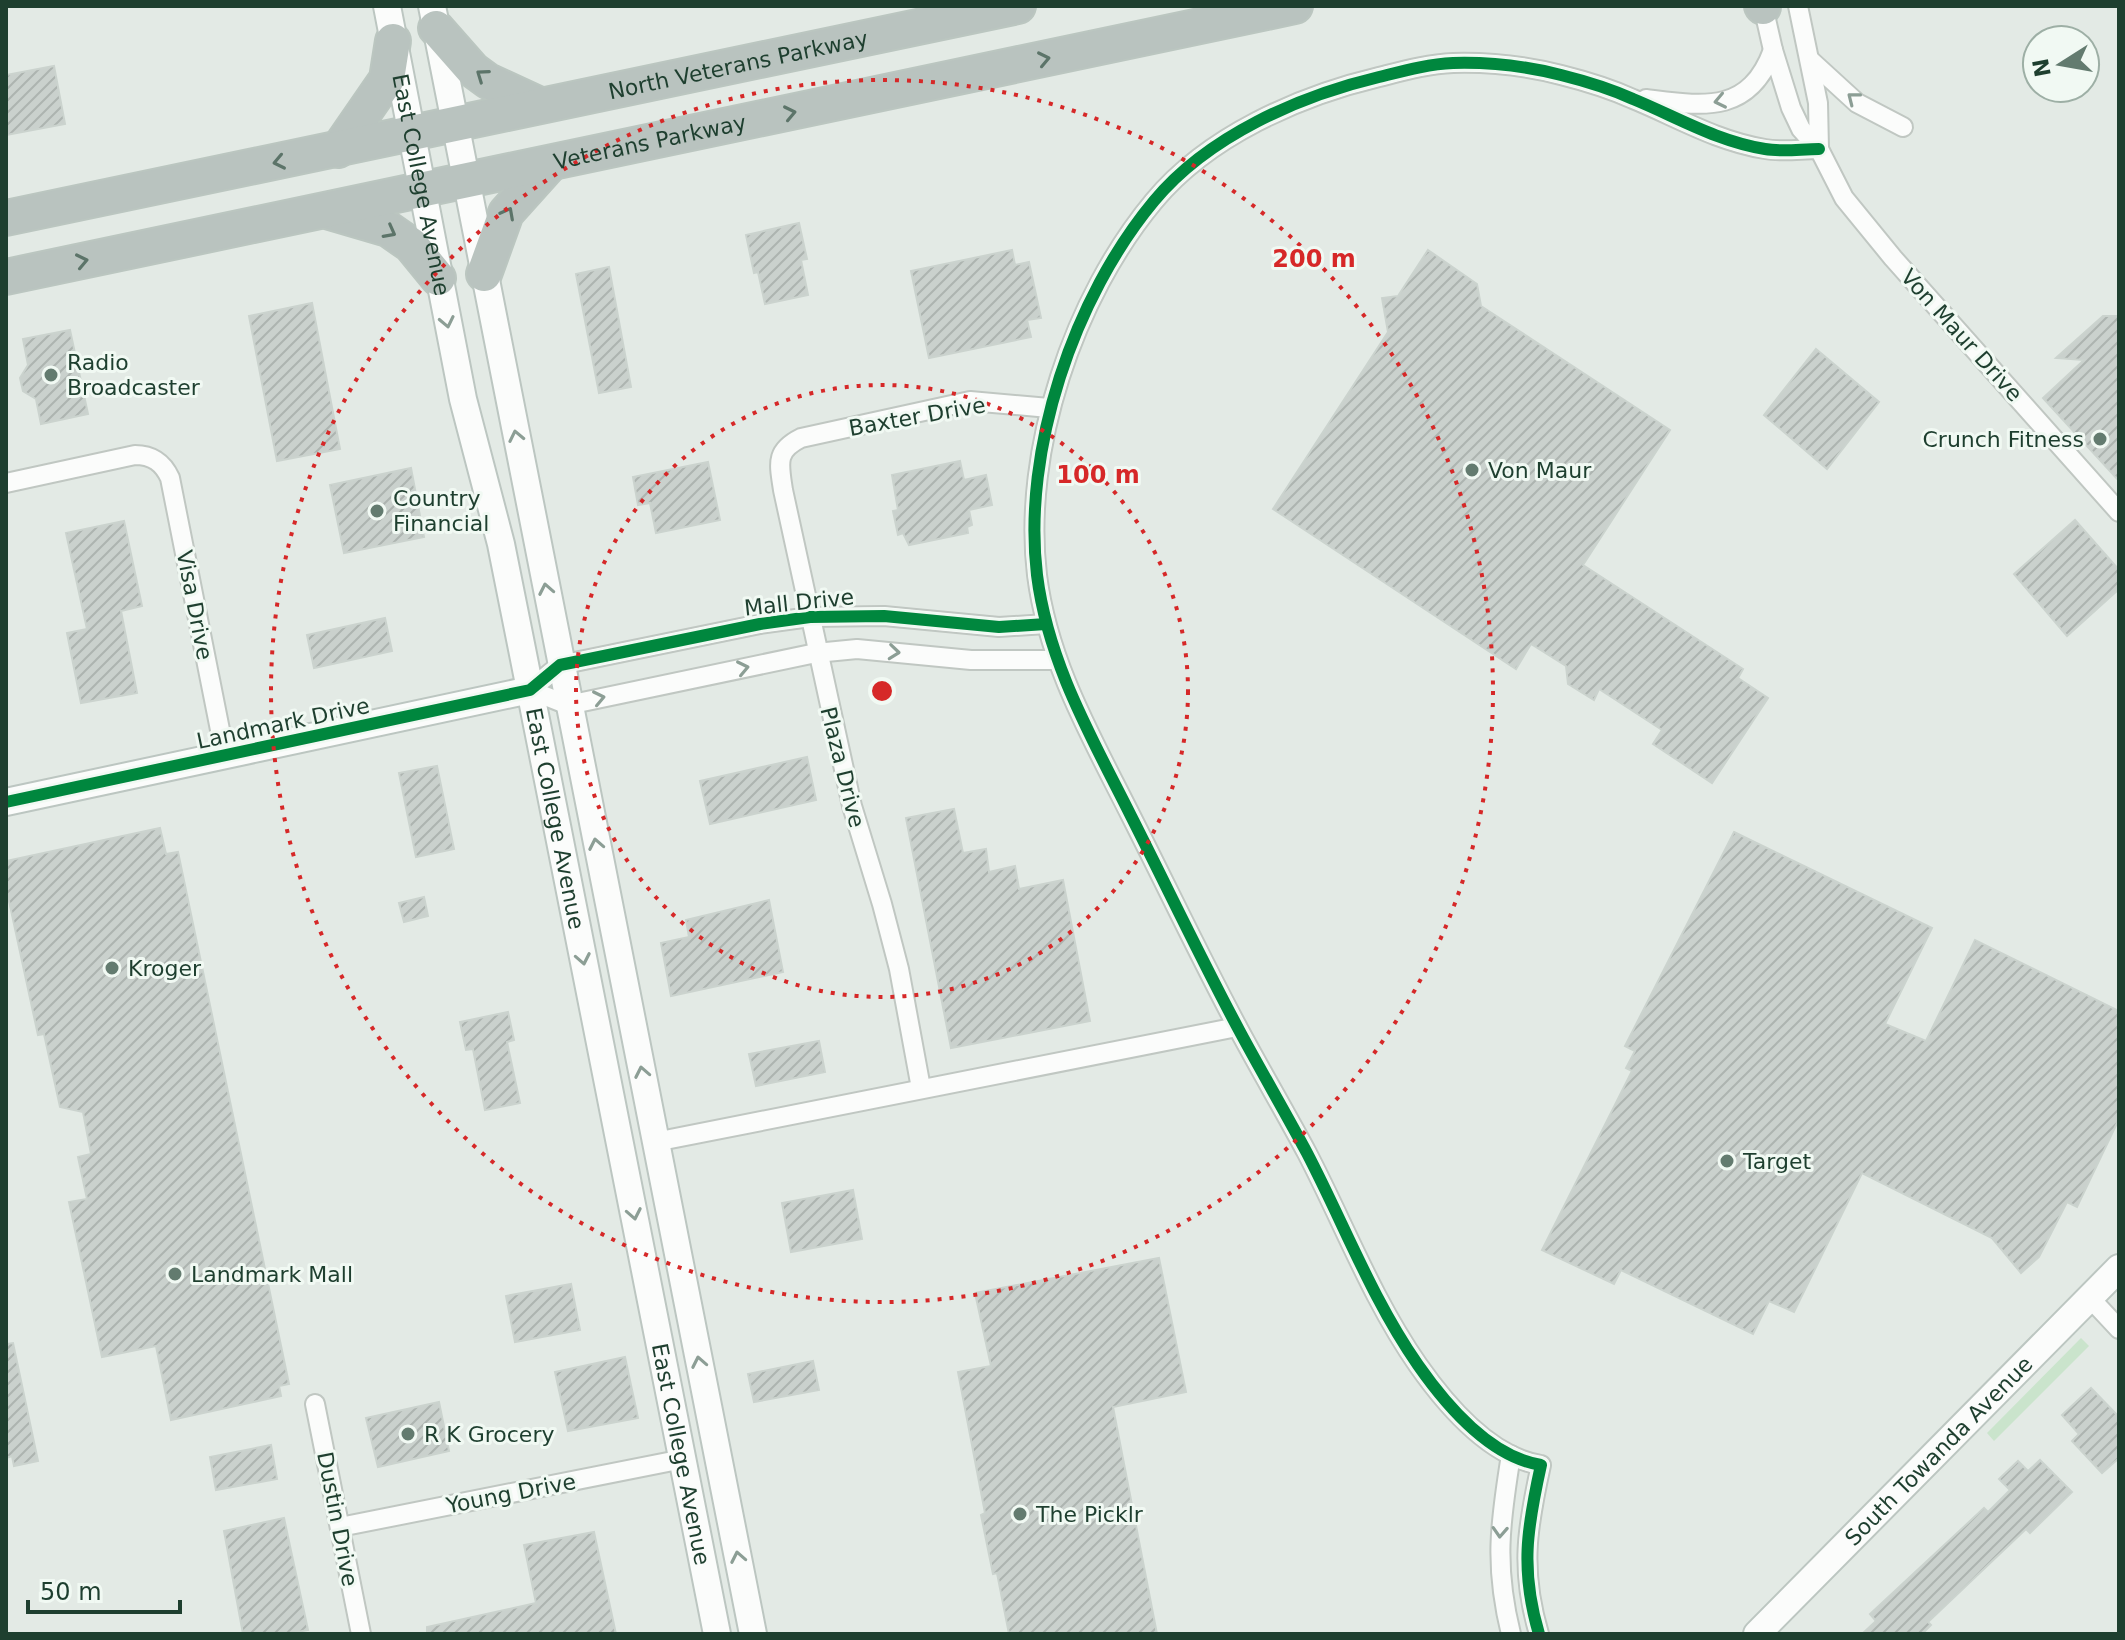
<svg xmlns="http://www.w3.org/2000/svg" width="2125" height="1640" viewBox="0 0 2125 1640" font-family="'DejaVu Sans',sans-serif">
<defs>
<pattern id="building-hatch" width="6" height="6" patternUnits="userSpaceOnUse" patternTransform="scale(2)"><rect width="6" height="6" fill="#cad1cd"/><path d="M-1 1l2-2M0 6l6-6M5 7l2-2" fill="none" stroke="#adb4b0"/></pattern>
</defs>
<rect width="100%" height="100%" fill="#e3eae5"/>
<polygon fill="#cae4cc" points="2081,1338 2089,1346 1994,1441 1987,1433"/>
<g fill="url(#building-hatch)" stroke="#cbd3ce" stroke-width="2">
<polygon points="54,66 65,124 6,135 6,75"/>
<polygon points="799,223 807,259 801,260 808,295 765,304 758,272 754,273 746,235"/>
<polygon points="1012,250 1015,265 1029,262 1041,318 1027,320 1031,337 929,358 911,271"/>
<polygon points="1428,250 1477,284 1481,306 1670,430 1583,565 1743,669 1738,678 1768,698 1712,783 1653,744 1662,730 1599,689 1594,700 1568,684 1566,666 1531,644 1516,669 1273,509 1388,332 1382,298 1398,296"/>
<polygon points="609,267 631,387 599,393 576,274"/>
<polygon points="312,303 340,449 277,461 249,316"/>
<polygon points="2103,316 2119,316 2119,481 2043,398 2084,360 2056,358"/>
<polygon points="70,330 88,414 41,424 36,399 23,391 20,378 28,365 23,339"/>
<polygon points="1816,349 1879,402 1827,469 1764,415"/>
<polygon points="960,461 964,480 986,475 992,505 969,510 972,525 967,527 968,533 909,545 903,533 898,535 893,511 898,510 892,475"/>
<polygon points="708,462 720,520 656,533 650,503 638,505 633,477"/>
<polygon points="411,468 424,537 344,553 330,485"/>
<polygon points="2075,520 2119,570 2119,589 2067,636 2014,574"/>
<polygon points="124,521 142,606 121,611 137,693 81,703 67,633 87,629 66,533"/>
<polygon points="385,618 392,651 314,668 307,635"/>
<polygon points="807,757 816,800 710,824 700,781"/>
<polygon points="437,766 454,849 416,857 399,773"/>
<polygon points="954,809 963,853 986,849 989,872 1015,866 1019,889 1063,880 1090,1021 951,1048 906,818"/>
<polygon points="160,828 166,854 178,852 289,1384 279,1386 281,1396 171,1420 156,1346 102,1357 69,1202 87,1199 78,1157 91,1154 83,1112 60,1107 44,1034 38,1035 9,901 6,902 6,861"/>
<polygon points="1734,832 1932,928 1885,1024 1926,1041 1975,940 2119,1011 2119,1119 2077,1207 2067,1202 2039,1257 2021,1273 1992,1238 1862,1173 1794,1312 1769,1301 1753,1334 1621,1270 1614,1284 1542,1250 1632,1071 1626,1068 1635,1051 1625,1046"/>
<polygon points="424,897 428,916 404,922 399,903"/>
<polygon points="769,900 783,972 671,996 661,943 689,937 686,920"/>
<polygon points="508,1012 514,1040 507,1042 520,1103 485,1110 473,1049 466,1050 460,1022"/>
<polygon points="819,1041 825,1072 756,1086 749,1054"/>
<polygon points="853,1190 862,1239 791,1252 782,1203"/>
<polygon points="1159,1258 1186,1392 1113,1407 1157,1634 1009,1634 997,1573 993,1574 981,1515 985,1513 958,1372 991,1366 975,1293"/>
<polygon points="571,1284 580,1330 515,1342 506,1296"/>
<polygon points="13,1343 38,1461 14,1466 12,1456 6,1458 6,1344"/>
<polygon points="625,1357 638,1418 568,1431 555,1372"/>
<polygon points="813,1361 819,1390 754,1402 748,1374"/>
<polygon points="2091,1388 2119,1417 2119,1458 2102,1473 2072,1441 2079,1434 2062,1415"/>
<polygon points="439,1402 449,1451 378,1467 366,1418"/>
<polygon points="271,1445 277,1479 216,1490 210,1457"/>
<polygon points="2040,1460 2072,1492 2030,1533 2026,1529 1928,1622 1931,1625 1922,1634 1862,1634 1876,1621 1870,1614 1984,1508 1988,1512 2010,1490 1999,1479 2018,1461 2028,1471"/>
<polygon points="284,1518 308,1630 287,1634 243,1634 224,1531"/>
<polygon points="594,1532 616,1634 427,1634 427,1627 536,1603 524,1545"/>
</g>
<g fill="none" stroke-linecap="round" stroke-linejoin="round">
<defs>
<g id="street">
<polyline points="1763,6 1773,50 1791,108 1801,129 1819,149 1844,198 1893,258 2119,512"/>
<polyline points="1798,6 1818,103 1819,149"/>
<polyline points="1810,60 1857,103 1903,127"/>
<path d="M1646 99C1703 106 1749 115 1773 50"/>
<path d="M6 483 135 455C153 455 163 463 170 478L225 755"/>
<polyline points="1046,624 999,627 884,616 810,617 760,624 560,665 530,690 568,705 816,653 857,649 971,660 1057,660"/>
<path d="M921 1088 899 969 882 904 852 806 783 490C779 463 775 451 801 438L970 401 1049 408"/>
<polyline points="655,1142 1237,1027"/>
<polyline points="2090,1298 2119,1329"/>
<polyline points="315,1404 361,1634"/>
<path d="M1511 1455C1500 1523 1494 1566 1511 1634"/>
<polyline points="340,1527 683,1459"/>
<path d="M1539 1634C1520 1570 1527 1528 1541 1465 1490 1457 1446 1405 1418 1365 1372 1299 1344 1224 1307 1153 1285 1112 1261 1071 1239 1030 1201 959 1167 887 1131 816 1092 738 1048 663 1037 575 1022 450 1074 297 1154 201 1208 136 1299 96 1379 77 1403 71 1428 64 1453 63 1489 62 1526 66 1561 75 1585 81 1611 89 1633 99 1677 117 1716 141 1765 149 1782 152 1801 149 1819 149"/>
</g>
<g id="secondary">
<path id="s1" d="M387 6 463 399 501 544 522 649 717 1634"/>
<polyline points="432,6 753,1634"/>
<polyline points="6,802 530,690"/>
<path id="s2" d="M1757 1634 2119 1268"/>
</g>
<g id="highway">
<polyline points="1762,6 1763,7"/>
<polyline points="436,28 473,70 488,81 540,105"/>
<polyline points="338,150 387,79 393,41"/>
<polyline points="330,212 388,229 411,245 438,278"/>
<path id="s3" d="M6 218 1018 6"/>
<polyline points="484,274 506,213 550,164"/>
<path id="s4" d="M6 277 1295 6"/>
</g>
</defs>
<use href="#street" stroke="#c0c7c2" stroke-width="22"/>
<use href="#secondary" stroke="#bcc6c1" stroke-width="30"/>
<use href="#highway" stroke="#bbc6c0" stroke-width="38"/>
<use href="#street" stroke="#fbfcfb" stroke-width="18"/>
<use href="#secondary" stroke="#fbfcfb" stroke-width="26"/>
<use href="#highway" stroke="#b9c3bf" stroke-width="34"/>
<defs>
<g id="cycleway">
<polyline points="6,802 530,690 560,665 760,624 810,617 884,616 999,627 1046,624"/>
<path d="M1539 1634C1520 1570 1527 1528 1541 1465 1490 1457 1446 1405 1418 1365 1372 1299 1344 1224 1307 1153 1285 1112 1261 1071 1239 1030 1201 959 1167 887 1131 816 1092 738 1048 663 1037 575 1022 450 1074 297 1154 201 1208 136 1299 96 1379 77 1403 71 1428 64 1453 63 1489 62 1526 66 1561 75 1585 81 1611 89 1633 99 1677 117 1716 141 1765 149 1782 152 1801 149 1819 149"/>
</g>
</defs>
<use href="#cycleway" stroke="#f1f9f3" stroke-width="17"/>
<use href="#cycleway" stroke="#00873e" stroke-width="12"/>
</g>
<defs><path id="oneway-chevron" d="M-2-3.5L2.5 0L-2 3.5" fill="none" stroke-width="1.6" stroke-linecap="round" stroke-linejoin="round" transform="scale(2)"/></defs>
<g stroke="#5c7469">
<use href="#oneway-chevron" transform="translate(1044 59) rotate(-12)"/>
<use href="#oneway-chevron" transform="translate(482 75) rotate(-145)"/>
<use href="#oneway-chevron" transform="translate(790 113) rotate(-12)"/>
<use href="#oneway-chevron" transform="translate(279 162) rotate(168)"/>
<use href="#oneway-chevron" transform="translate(508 213) rotate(-62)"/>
<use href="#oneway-chevron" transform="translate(390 232) rotate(28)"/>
<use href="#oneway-chevron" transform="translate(82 261) rotate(-12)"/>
</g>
<g stroke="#8c9e95">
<use href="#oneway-chevron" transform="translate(1853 98) rotate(-142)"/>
<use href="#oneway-chevron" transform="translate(1720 101) rotate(168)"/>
<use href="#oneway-chevron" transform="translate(447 322) rotate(78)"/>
<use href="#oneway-chevron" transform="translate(516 436) rotate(-102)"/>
<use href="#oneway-chevron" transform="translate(546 589) rotate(-101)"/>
<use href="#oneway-chevron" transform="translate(894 652) rotate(6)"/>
<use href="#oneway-chevron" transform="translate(743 668) rotate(-12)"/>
<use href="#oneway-chevron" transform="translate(599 698) rotate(-12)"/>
<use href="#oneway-chevron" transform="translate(596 844) rotate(-101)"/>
<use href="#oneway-chevron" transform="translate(583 959) rotate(79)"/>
<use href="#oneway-chevron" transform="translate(642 1072) rotate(-101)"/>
<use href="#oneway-chevron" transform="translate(634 1214) rotate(79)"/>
<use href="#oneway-chevron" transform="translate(699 1362) rotate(-101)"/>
<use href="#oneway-chevron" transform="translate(1500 1532) rotate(93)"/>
<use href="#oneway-chevron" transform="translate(738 1557) rotate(-101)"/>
</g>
<g fill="none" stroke="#d62828" stroke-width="4" stroke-dasharray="4 8">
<circle cx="882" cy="691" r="306"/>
<circle cx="882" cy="691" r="611"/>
</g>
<g fill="#637b6f" stroke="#f1f9f3" stroke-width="3">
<circle cx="51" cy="375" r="8"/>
<circle cx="2100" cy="439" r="8"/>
<circle cx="1472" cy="470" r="8"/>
<circle cx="377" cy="511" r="8"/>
<circle cx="112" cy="968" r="8"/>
<circle cx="1727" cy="1161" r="8"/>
<circle cx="175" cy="1274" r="8"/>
<circle cx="408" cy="1434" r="8"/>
<circle cx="1020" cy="1514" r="8"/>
</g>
<g text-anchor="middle" stroke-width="6" stroke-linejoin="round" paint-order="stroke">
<g font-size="22" fill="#1e3f2f" stroke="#f1f9f3">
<text dy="8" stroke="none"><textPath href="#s3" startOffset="748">North Veterans Parkway</textPath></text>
<text dy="8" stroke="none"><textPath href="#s4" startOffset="658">Veterans Parkway</textPath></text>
<text dy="8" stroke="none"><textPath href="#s1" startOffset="182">East College Avenue</textPath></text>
<text transform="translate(1962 335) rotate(48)" y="8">Von Maur Drive</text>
<text transform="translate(917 416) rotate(-10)" y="8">Baxter Drive</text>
<text transform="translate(799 602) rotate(-6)" y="8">Mall Drive</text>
<text transform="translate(195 605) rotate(79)" y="8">Visa Drive</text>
<text transform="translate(283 723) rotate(-12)" y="8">Landmark Drive</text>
<text transform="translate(843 767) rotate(76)" y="8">Plaza Drive</text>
<text dy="8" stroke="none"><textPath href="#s1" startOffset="830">East College Avenue</textPath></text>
<text dy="8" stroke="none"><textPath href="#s2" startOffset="258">South Towanda Avenue</textPath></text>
<text dy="8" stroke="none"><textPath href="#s1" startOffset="1478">East College Avenue</textPath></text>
<text transform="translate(511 1493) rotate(-11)" y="8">Young Drive</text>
<text transform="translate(338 1519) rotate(79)" y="8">Dustin Drive</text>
</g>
<g font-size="22" fill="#1e3f2f" stroke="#f1f9f3" text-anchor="start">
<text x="67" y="370">Radio<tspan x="67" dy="25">Broadcaster</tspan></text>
<text x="2084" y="447" text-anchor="end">Crunch Fitness</text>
<text x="1488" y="478">Von Maur</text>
<text x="393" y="506">Country<tspan x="393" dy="25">Financial</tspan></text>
<text x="128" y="976">Kroger</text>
<text x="1743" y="1169">Target</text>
<text x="191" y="1282">Landmark Mall</text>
<text x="424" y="1442">R K Grocery</text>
<text x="1036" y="1522">The Picklr</text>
</g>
</g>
<circle cx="882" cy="691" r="12" fill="#d62828" stroke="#f1f9f3" stroke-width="4"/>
<g font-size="24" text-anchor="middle" font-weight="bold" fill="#d62828" stroke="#f1f9f3" stroke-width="6" stroke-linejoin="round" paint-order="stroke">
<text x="1314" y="267">200 m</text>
<text x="1098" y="483">100 m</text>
</g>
<rect width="2125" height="1640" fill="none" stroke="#1e3f2f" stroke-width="16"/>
<g transform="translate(2061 64) rotate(259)"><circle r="38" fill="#f1f9f3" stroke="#9dafa5" stroke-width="2"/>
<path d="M0-6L14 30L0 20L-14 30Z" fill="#637b6f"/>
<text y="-12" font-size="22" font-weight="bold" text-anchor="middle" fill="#1e3f2f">N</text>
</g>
<path d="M28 1600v12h152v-12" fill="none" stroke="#1e3f2f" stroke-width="4"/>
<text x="40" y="1600" font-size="24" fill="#1e3f2f" stroke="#f1f9f3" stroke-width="6" paint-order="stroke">50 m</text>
</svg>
